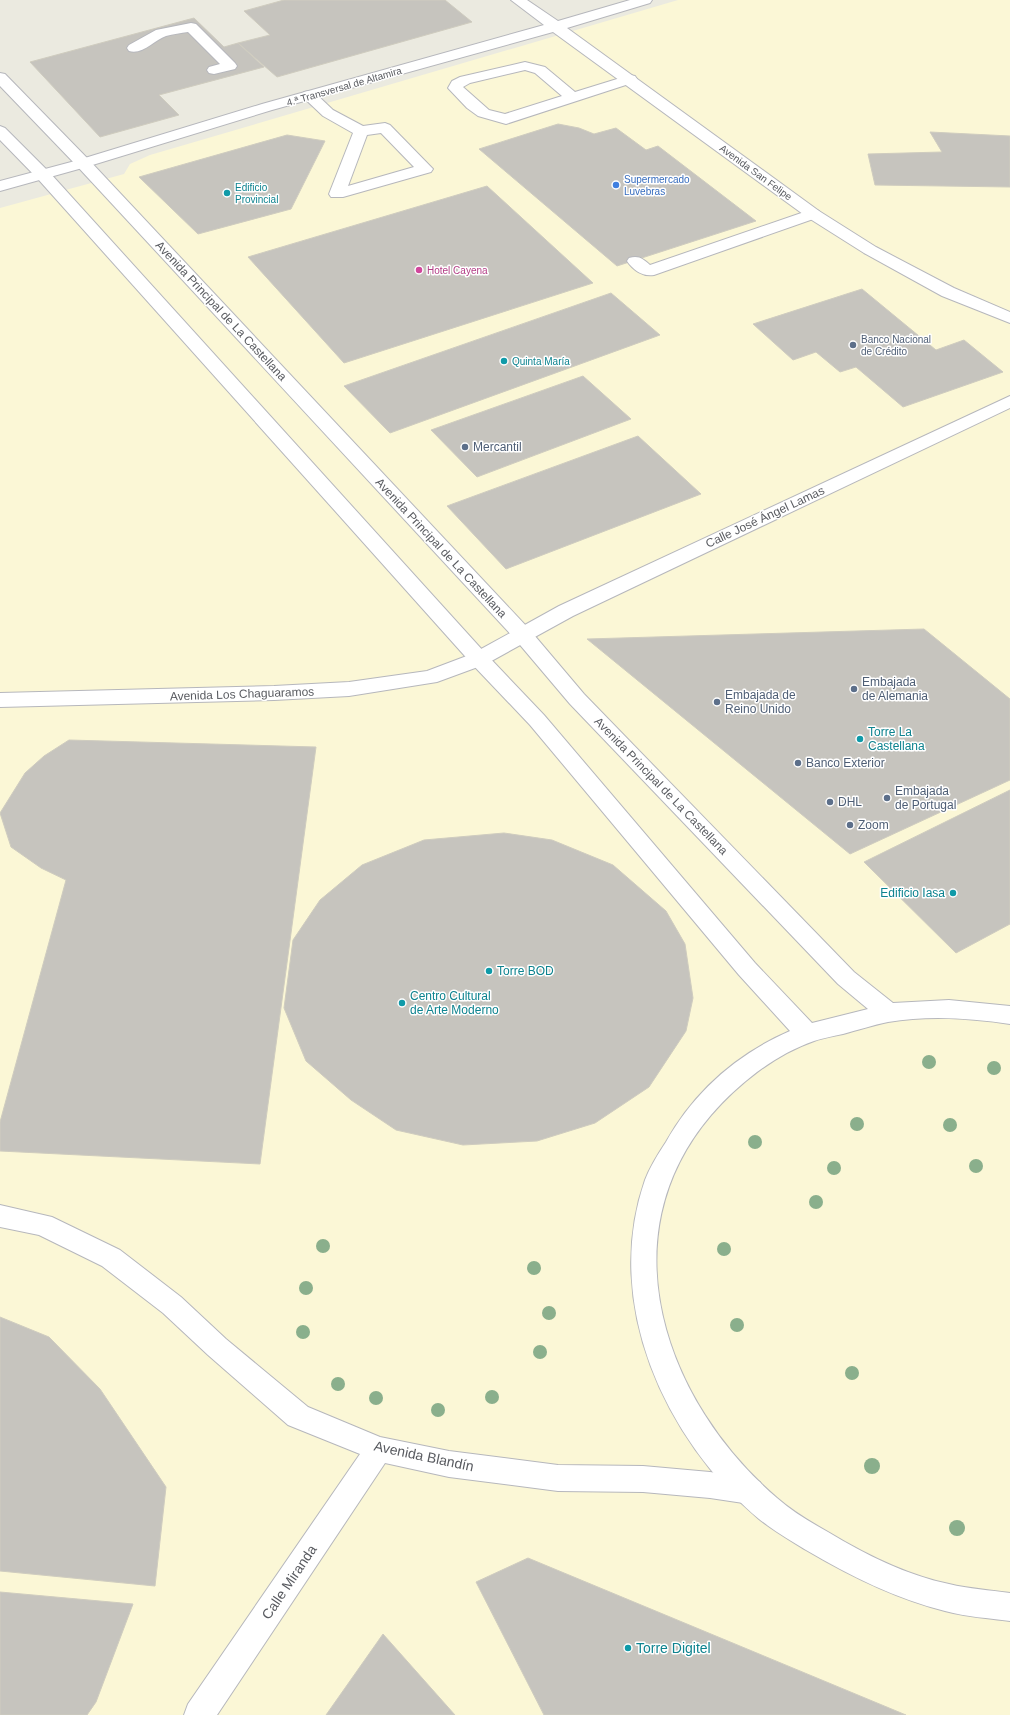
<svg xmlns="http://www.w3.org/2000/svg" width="1010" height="1715" viewBox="0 0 1010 1715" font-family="Arial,sans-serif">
<rect width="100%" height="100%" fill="#ebeae0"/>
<polygon fill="#fbf7d6" points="678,0 1010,0 1010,1715 0,1715 0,208 124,174 130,164 150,155"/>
<g fill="#c6c4be" stroke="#cfccbf">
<polygon points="284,0 445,0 472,22 277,77 238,43 270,35 244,11"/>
<polygon points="194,18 224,47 238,43 264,67 159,95 179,115 100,137 30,62"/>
<polygon points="558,124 579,128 594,134 616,128 646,150 658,146 756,221 617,266 479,149"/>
<polygon points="930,132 1010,136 1010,187 875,185 868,154 942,152"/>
<polygon points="287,135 325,141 291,209 198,234 139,177"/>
<polygon points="487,186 593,283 344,363 248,257"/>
<polygon points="862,289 936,350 964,340 1003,372 903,407 856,367 840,372 816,352 793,360 753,324"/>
<polygon points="611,293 660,335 390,433 344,386"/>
<polygon points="583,376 631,419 477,477 431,430"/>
<polygon points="638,436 701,494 506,569 447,506"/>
<polygon points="924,629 1010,699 1010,780 850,854 587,639"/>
<polygon points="69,740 316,747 260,1164 0,1151 0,1122 66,880 41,868 11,847 0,813 25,773 44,756"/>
<polygon points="1010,790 1010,924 956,953 864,862"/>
<polygon points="504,833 552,840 613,865 666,911 685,944 693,998 686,1031 649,1087 595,1123 537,1141 463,1145 396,1130 351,1100 306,1061 284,1008 293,940 320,900 362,865 424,840"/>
<polygon points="0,1317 49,1337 100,1389 166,1487 155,1586 0,1571"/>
<polygon points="528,1558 906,1715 544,1715 476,1582"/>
<polygon points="0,1592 133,1604 96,1702 87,1715 0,1715"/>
<polygon points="383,1634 455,1715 326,1715"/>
</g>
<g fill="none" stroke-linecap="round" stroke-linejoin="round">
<defs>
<g id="service">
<path d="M191 23 196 24 235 63 237 66 235 69 214 74 209 73 207 70 209 67 220 64 188 32C181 33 173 34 166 36 154 40 143 55 129 51L127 48 129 45 156 30Z"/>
<path d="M525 62 545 67 575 92 630 75 635 76 637 79 635 82 506 124 478 116 467 108 448 88 452 81 460 77ZM525 70 535 73 562 96 505 114 489 110 463 87 470 83Z"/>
<path d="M309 91 314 92 333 110 363 126 385 123 390 125 433 169 431 172 343 197H331L329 194 353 133 323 116 304 98 302 95 304 92ZM381 133 414 167 348 186 367 135Z"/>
<path d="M813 209 819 211 821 214 819 217 654 275C643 277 633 270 627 261L629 258C639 255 643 259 650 265Z"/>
</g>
<g id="minor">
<polygon points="511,0 527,0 558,21 630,0 652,0 650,3 567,28 819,211 876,247 954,288 1010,312 1010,323 942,296 864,253 807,217 553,32 272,110 86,167 0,191 0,181 75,161 262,104 544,25"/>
<polygon points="1010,396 1010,408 573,616 486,664 437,682 349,696 274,700 0,707 0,693 274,686 349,682 427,671 472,654 559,606"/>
<polygon points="0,1205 52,1217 120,1250 181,1297 226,1339 308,1407 380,1437 449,1451 558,1465 643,1466 710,1472 750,1478 760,1482 764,1491 760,1500 750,1504 710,1498 643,1492 558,1491 449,1477 385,1463 217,1715 184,1715 188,1704 360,1454 288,1425 208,1355 163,1313 102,1266 39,1235 0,1227"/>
</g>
<path id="tertiary" d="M0 73 5 74 89 160 529 629 584 694 854 972 893 1003 949 1000 1010 1006V1024C969 1018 929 1015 888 1022 873 1025 858 1030 843 1034 834 1036 823 1038 814 1041 774 1055 738 1084 711 1115 606 1238 666 1403 777 1498 793 1512 810 1522 828 1532 866 1555 906 1575 949 1584 969 1589 990 1590 1010 1593V1621C988 1618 967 1617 945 1611 896 1599 850 1576 806 1550 790 1540 774 1531 759 1519 665 1439 602 1303 645 1180 650 1167 658 1154 666 1142 694 1092 737 1054 790 1031L739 975 530 725 472 664 38 179 0 140V126L5 128 50 173 486 654 544 715 755 963 812 1023 868 1009 838 984 570 704 515 639 77 166 0 86Z"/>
</defs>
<use href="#service" stroke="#b6b7bc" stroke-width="2"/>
<use href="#minor" stroke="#b6b7bc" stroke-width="2"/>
<use href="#tertiary" stroke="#b6b7bc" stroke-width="2"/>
<use href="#service" fill="#fff" fill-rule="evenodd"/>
<use href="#minor" fill="#fff" fill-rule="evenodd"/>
<use href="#tertiary" fill="#fff" fill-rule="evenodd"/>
</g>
<g fill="#8aaf8c">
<circle cx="929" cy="1062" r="7"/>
<circle cx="994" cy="1068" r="7"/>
<circle cx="857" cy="1124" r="7"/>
<circle cx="950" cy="1125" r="7"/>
<circle cx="755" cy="1142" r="7"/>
<circle cx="976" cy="1166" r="7"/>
<circle cx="834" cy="1168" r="7"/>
<circle cx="816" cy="1202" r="7"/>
<circle cx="323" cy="1246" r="7"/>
<circle cx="724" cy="1249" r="7"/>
<circle cx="534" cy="1268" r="7"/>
<circle cx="306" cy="1288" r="7"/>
<circle cx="549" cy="1313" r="7"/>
<circle cx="737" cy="1325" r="7"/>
<circle cx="303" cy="1332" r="7"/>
<circle cx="540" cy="1352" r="7"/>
<circle cx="852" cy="1373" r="7"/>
<circle cx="338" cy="1384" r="7"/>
<circle cx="492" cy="1397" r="7"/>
<circle cx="376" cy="1398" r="7"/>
<circle cx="438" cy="1410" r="7"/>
<circle cx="872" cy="1466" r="8"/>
<circle cx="957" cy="1528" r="8"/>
</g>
<circle fill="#3f7fe0" stroke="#fff" stroke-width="1.5" cx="616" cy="185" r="4"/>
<g fill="#0f9aa8" stroke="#fff" stroke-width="1.5">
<circle cx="227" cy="193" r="4"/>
<circle cx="504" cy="361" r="4"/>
<circle cx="860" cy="739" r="4"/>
<circle cx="953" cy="893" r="4"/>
<circle cx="489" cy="971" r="4"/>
<circle cx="402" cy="1003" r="4"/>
<circle cx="628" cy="1648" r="4"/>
</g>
<circle fill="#d1479c" stroke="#fff" stroke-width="1.5" cx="419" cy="270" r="4"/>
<g fill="#5c6f8a" stroke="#fff" stroke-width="1.5">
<circle cx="853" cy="345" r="4"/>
<circle cx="465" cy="447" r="4"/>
<circle cx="854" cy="689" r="4"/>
<circle cx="717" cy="702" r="4"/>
<circle cx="798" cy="763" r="4"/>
<circle cx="887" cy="798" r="4"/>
<circle cx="830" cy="802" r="4"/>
<circle cx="850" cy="825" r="4"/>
</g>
<g text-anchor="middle" stroke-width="3" stroke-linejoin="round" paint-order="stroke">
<g font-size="10" fill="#595b60" stroke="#fff">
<text transform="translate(344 86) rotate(-16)" y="4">4.ª Transversal de Altamira</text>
<text transform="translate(756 172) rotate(36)" y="4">Avenida San Felipe</text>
</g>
<g font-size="10" fill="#366cbe" stroke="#fff" text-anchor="start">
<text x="624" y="183">Supermercado<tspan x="624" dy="12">Luvebras</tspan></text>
</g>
<g font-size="10" fill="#0d838f" stroke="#fff" text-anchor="start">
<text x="235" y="191">Edificio<tspan x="235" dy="12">Provincial</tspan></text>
<text x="512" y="365">Quinta María</text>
</g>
<g font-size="10" fill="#b23c85" stroke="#fff" text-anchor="start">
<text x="427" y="274">Hotel Cayena</text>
</g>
<g font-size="10" fill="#4e5e75" stroke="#fff" text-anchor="start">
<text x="861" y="343">Banco Nacional<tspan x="861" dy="12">de Crédito</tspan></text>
</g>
<g font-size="12" fill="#595b60" stroke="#fff">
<text transform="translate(221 311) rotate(47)" y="4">Avenida Principal de La Castellana</text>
<text transform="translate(765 517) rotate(-25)" y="4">Calle José Ángel Lamas</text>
<text transform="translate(441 548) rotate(47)" y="4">Avenida Principal de La Castellana</text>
<text transform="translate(242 694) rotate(-2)" y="4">Avenida Los Chaguaramos</text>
<text transform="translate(661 786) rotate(46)" y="4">Avenida Principal de La Castellana</text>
</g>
<g font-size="12" fill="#4e5e75" stroke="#fff" text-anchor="start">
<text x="473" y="451">Mercantil</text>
<text x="862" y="686">Embajada<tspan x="862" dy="14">de Alemania</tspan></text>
<text x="725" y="699">Embajada de<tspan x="725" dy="14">Reino Unido</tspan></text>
<text x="806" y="767">Banco Exterior</text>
<text x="895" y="795">Embajada<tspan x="895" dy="14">de Portugal</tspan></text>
<text x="838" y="806">DHL</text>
<text x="858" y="829">Zoom</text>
</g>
<g font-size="12" fill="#0d838f" stroke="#fff" text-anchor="start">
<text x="868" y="736">Torre La<tspan x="868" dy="14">Castellana</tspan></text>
<text x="945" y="897" text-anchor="end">Edificio Iasa</text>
<text x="497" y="975">Torre BOD</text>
<text x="410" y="1000">Centro Cultural<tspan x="410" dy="14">de Arte Moderno</tspan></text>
</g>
<g font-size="14" fill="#595b60" stroke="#fff">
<text transform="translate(424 1456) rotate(12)" y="5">Avenida Blandín</text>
<text transform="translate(289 1582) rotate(-56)" y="5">Calle Miranda</text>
</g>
<g font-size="14" fill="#0d838f" stroke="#fff" text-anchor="start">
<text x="636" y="1653">Torre Digitel</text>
</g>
</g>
</svg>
